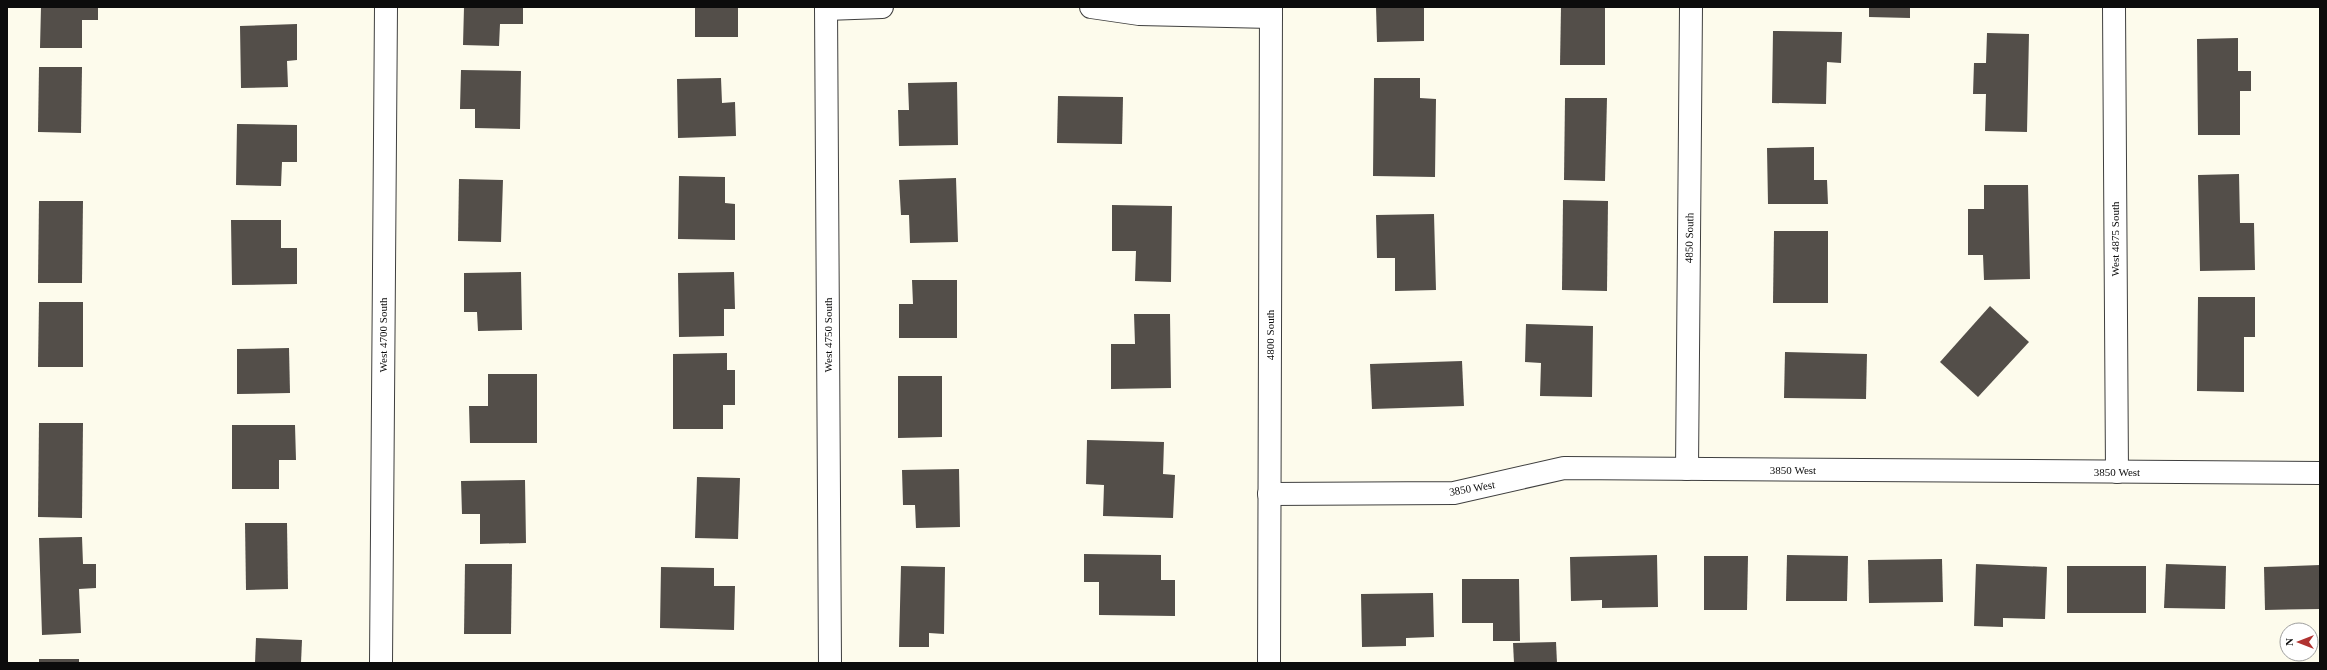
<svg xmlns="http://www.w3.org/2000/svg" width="2327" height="670" viewBox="0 0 2327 670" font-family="'Times New Roman',serif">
<rect width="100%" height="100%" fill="#fdfbec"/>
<g fill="#534e49">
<polygon points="41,7 98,7 98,20 82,20 82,48 40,48"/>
<polygon points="464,7 523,7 523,24 500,24 499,46 463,45"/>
<rect x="695" y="7" width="43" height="30"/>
<polygon points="1376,7 1424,7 1424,41 1377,42"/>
<polygon points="1561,7 1605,7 1605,65 1560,65"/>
<polygon points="1869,7 1910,7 1910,18 1869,17"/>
<polygon points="297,24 297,60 287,61 288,87 241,88 240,26"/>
<polygon points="1773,31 1842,32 1841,63 1827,62 1826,104 1772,103"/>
<polygon points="1987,33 2029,34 2027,132 1985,131 1986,94 1973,94 1974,63 1986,63"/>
<polygon points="2238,38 2238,71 2251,71 2251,91 2240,91 2240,135 2198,135 2197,39"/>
<polygon points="39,67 82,67 81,133 38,132"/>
<polygon points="461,70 521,71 520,129 475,128 475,109 460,109"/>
<polygon points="721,78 722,103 735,102 736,136 678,138 677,79"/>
<polygon points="1374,78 1420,78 1420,98 1436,99 1435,177 1373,176"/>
<polygon points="957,82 958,145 899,146 898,110 909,110 908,83"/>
<polygon points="1058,96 1123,97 1122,144 1057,143"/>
<polygon points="1565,98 1607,98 1605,181 1564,180"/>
<polygon points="237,124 297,125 297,162 282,162 281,186 236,185"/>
<polygon points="1814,147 1814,180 1827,180 1828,204 1768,204 1767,148"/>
<polygon points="2239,174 2240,223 2254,223 2255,270 2200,271 2198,175"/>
<polygon points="679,176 725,177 725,203 735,204 735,240 678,239"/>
<polygon points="956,178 958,242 910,243 909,215 901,215 899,180"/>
<polygon points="459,179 503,180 501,242 458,241"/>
<polygon points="1984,185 2028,185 2030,279 1984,280 1983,255 1968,255 1968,209 1984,209"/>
<polygon points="1563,200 1608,201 1607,291 1562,290"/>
<polygon points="39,201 83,201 82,283 38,283"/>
<polygon points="1112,205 1172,206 1171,282 1135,281 1136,251 1112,251"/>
<polygon points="1434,214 1436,290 1395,291 1395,258 1377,258 1376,215"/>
<polygon points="231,220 281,220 281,248 297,248 297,284 232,285"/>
<polygon points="1774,231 1828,231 1828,303 1773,303"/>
<polygon points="521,272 522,330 478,331 477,312 464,312 464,273"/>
<polygon points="734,272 735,309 724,309 724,336 679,337 678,273"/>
<polygon points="912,280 957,280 957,338 899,338 899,304 913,304"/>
<polygon points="2198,297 2255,297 2255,337 2244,337 2244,392 2197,391"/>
<polygon points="39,302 83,302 83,367 38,367"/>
<polygon points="1990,306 2029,342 1978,397 1940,362"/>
<polygon points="1134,314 1170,314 1171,388 1111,389 1111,344 1135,344"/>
<polygon points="1526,324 1593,326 1592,397 1540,396 1541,363 1525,362"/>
<polygon points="289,348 290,393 237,394 237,349"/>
<polygon points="1785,352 1867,354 1866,399 1784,398"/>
<polygon points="727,353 727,370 735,370 735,405 723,405 723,429 673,429 673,354"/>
<polygon points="1462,361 1464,406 1372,409 1370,364"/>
<polygon points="488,374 537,374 537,443 470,443 469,406 488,406"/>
<polygon points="898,376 942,376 942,437 898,438"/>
<polygon points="39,423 83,423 82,518 38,517"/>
<polygon points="232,425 295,425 296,460 279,460 279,489 232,489"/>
<polygon points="1087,440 1164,442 1163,474 1175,475 1173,518 1103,516 1104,485 1086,484"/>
<polygon points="959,469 960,527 916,528 915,505 903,505 902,470"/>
<polygon points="697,477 740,478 738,539 695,538"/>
<polygon points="525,480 526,543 480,544 480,514 462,514 461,481"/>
<polygon points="245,523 287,523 288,589 246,590"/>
<polygon points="82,537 83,564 96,564 96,588 79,589 81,633 42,635 39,538"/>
<polygon points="1084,554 1161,555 1161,580 1175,580 1175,616 1099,615 1099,582 1084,582"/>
<polygon points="1657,555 1658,607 1602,608 1602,600 1571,601 1570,557"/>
<polygon points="1787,555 1848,556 1847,601 1786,601"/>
<polygon points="1704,556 1748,556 1747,610 1704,610"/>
<polygon points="1942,559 1943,602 1869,603 1868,560"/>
<polygon points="465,564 512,564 511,634 464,634"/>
<polygon points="1976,564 2047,567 2045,619 2003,618 2003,627 1974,626"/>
<polygon points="2166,564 2226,566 2225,609 2164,608"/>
<polygon points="2320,565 2320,609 2265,610 2264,567"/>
<polygon points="901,566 945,567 944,634 929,633 929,647 899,647"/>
<rect x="2067" y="566" width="79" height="47"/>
<polygon points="661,567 714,568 714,586 735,586 734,630 660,628"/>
<polygon points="1462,579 1519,579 1520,641 1493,641 1493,623 1462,623"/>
<polygon points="1433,593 1434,637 1406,638 1406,646 1362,647 1361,594"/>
<polygon points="256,638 302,640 301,663 255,663"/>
<polygon points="1556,642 1557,663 1514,663 1513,643"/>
<rect x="39" y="659" width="40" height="4"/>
</g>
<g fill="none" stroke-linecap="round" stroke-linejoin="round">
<defs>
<g id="minor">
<polyline points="826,7 830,663"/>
<polyline points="1091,7 1139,14 1271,17"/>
<polyline points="2114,7 2117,472"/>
<polyline points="826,9 882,7"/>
<polyline points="1687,469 1691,7"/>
<polyline points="1269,494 1454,493 1564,468 2320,473"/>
<polyline points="381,663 386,7"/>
</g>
<polyline id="tertiary" points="1269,663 1271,7"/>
</defs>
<use href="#minor" stroke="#3f3f3f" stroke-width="24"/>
<use href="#tertiary" stroke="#3f3f3f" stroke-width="24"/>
<use href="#minor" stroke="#fff" stroke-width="22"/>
<use href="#tertiary" stroke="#fff" stroke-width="22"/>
</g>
<g text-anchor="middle" stroke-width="4" stroke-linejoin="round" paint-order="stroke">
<g font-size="11" fill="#0c0c0c" stroke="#fff">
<text transform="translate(1689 238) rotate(-89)" y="4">4850 South</text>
<text transform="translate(2115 239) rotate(-90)" y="4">West 4875 South</text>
<text transform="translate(383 335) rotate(-90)" y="4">West 4700 South</text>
<text transform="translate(828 335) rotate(-90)" y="4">West 4750 South</text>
<text transform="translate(1270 335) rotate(-90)" y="4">4800 South</text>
<text x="1793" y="474">3850 West</text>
<text x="2117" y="476">3850 West</text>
<text transform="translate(1472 488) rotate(-10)" y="4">3850 West</text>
</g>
</g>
<rect width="2327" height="670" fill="none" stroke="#0c0c0c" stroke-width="16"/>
<g transform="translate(2299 642) rotate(270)"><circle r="19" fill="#ffffff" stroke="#9e9e9e"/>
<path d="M0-3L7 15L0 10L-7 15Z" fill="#b03230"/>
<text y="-6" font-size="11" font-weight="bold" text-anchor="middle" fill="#0c0c0c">N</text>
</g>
</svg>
